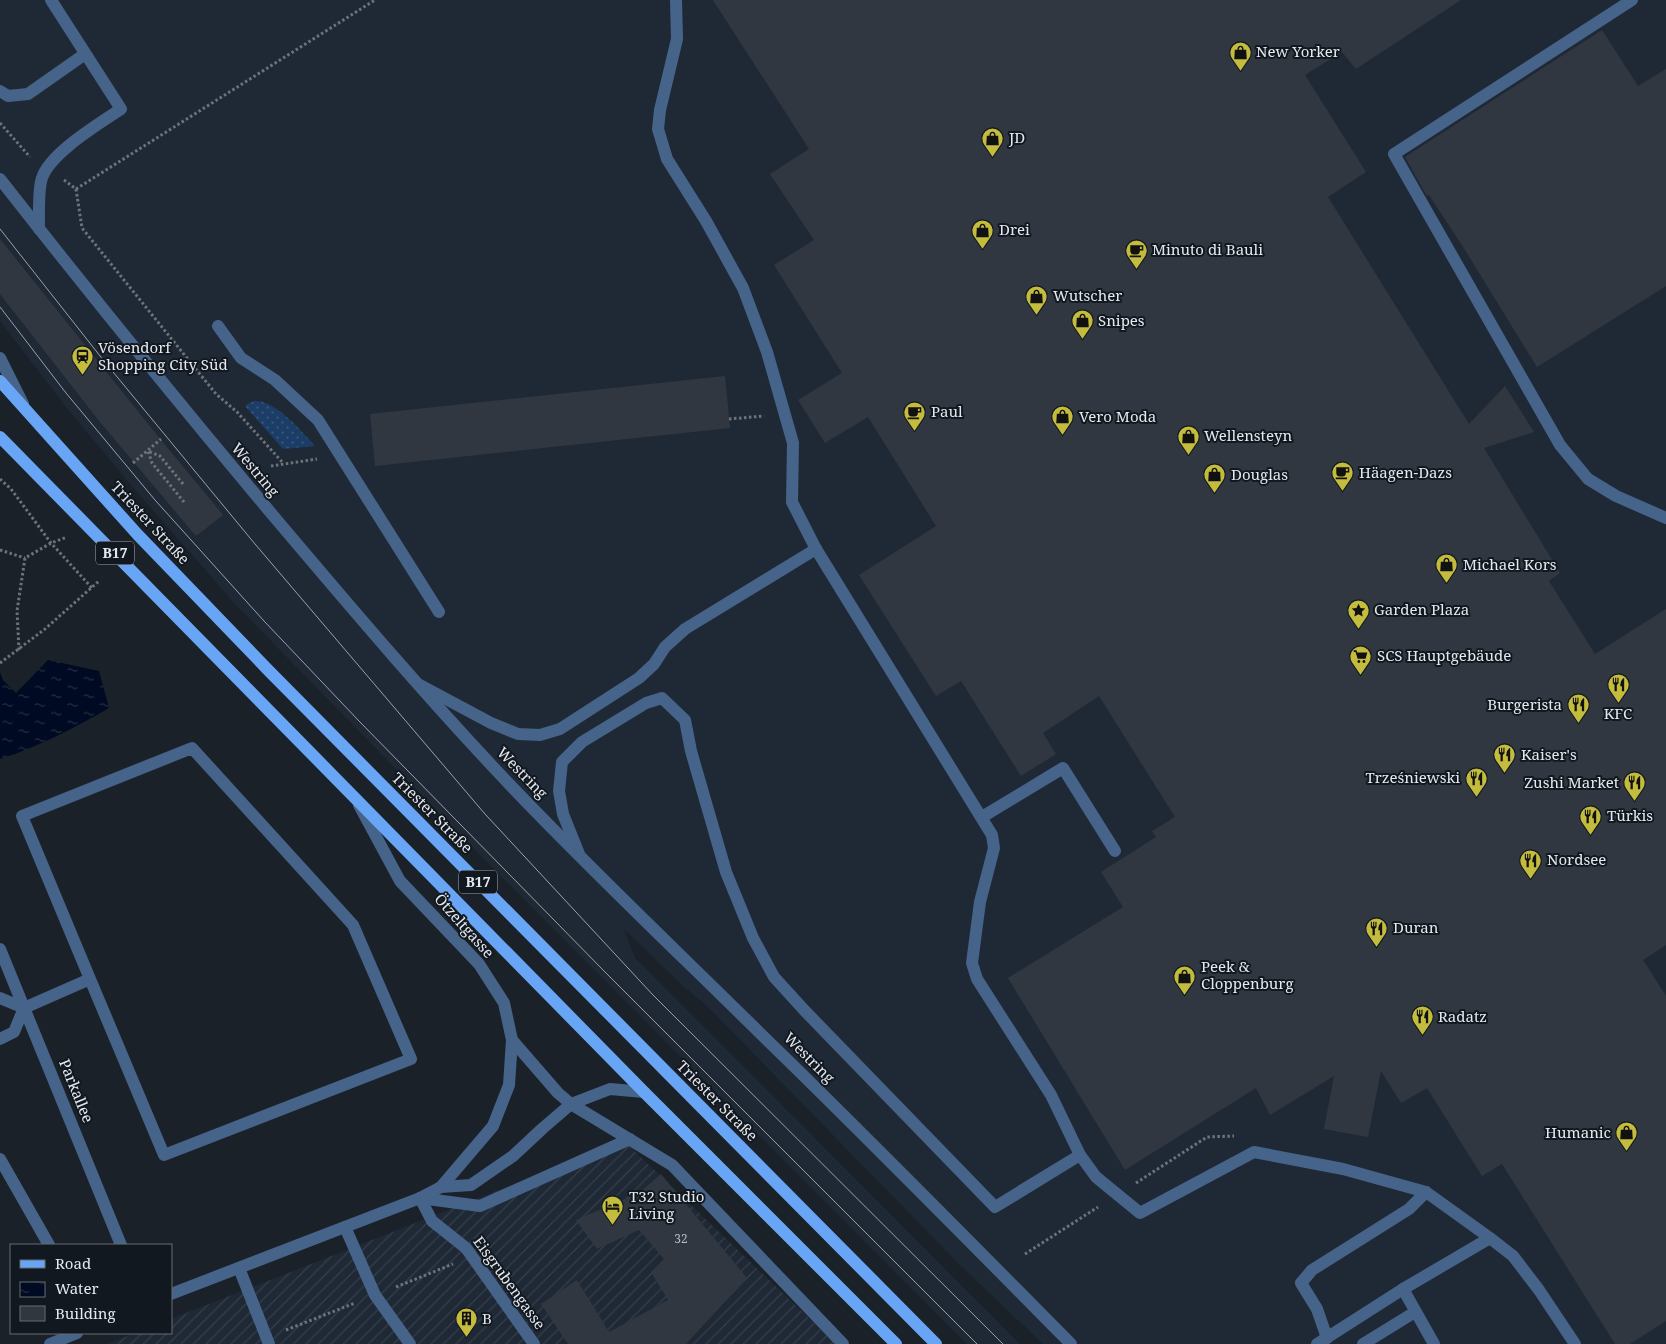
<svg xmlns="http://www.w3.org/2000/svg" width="1666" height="1344" viewBox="0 0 1666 1344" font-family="'Noto Serif',serif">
<defs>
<pattern id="industrial-furrows" width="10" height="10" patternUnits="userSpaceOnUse" patternTransform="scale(1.25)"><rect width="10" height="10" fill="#1f2936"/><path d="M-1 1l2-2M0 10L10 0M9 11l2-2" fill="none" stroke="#353e4a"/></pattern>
<pattern id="grass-dots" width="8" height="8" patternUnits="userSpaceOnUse" patternTransform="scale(1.25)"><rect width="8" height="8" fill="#1b3d67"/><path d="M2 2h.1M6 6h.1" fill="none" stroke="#3c597d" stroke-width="1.8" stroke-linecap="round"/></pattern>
<pattern id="water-ripples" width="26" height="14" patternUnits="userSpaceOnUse" patternTransform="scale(1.25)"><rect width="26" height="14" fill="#000a23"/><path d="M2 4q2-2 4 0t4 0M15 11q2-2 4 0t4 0" fill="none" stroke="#252e43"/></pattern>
</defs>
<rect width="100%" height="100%" fill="#1b2129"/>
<polygon fill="#1f2936" points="0,0 1666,0 1666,1344 1043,1344 959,1264 709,1008 680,983 624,929 635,958 1020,1344 967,1344 475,850 237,606 131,485 66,407 0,321"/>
<polygon fill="url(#industrial-furrows)" points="624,1141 836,1344 107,1344 135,1333 171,1333 171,1319"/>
<path fill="url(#grass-dots)" d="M255 401C277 401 301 431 315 446L283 449 245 406 249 403Z"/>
<path fill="url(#water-ripples)" d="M48 660 99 671 109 708C74 728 39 747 0 759V672L3 680 16 693Z"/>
<g fill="#313740">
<polygon points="713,0 1461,0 1356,69 1342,52 1305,75 1366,172 1328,197 1469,424 1505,386 1534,432 1484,448 1560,573 1549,581 1595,654 1666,609 1666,945 1643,960 1666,996 1666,1321 1630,1344 1615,1344 1502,1164 1482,1176 1427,1088 1401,1103 1381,1071 1368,1137 1324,1129 1334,1076 1270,1115 1256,1088 1125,1170 1008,978 1123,907 1101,872 1156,837 1152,831 1175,817 1099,696 1043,733 1056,754 1021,776 961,681 936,696 859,575 936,526 868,417 825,443 798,400 842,373 774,265 814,240 770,174 809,149"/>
<polygon points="1602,30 1638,86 1666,69 1666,286 1537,367 1465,250 1429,195 1427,196 1405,157"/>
<polygon points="0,239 152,429 223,515 196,536 100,422 0,294"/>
<polygon points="725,376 730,428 375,466 370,414"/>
<polygon points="661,1174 747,1278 686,1344 568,1344 541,1304 577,1280 609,1332 668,1300 651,1272 664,1259 639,1230 597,1249 576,1220 639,1193"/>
</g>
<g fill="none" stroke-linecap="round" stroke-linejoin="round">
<g stroke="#6e737a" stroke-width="3" stroke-dasharray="2.5 2.5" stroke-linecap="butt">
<polyline points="0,123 30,157"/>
<polyline points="64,180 76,189 82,228 216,394 237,412 283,463"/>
<polyline points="76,189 375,0"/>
<polyline points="729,419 764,416"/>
<polyline points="133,463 161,439"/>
<polyline points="271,466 317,459"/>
<polyline points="0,479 11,489 51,543 92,588"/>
<polyline points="183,484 160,456 148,451 152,463 184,502"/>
<polyline points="0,550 25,558"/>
<polyline points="19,650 17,611 25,558 51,543 67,537"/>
<polyline points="0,663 45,629 99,581"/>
<polyline points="1136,1183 1207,1137 1234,1136"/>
<polyline points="1025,1254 1098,1207"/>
<polyline points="396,1287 453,1264"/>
<polyline points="286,1330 355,1303"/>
</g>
<g stroke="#46638a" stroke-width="12">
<polyline points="676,0 677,39 660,110 658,129 667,159 706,221 743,288 767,352 793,443 792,502 816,549 992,835 994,848 980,902 972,963 977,979 1051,1095 1080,1155 1096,1177 1140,1213 1254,1152 1343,1169 1426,1192 1490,1238 1513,1256 1539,1290 1575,1344"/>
<polyline points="1632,0 1394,154 1560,445 1588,479 1616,496 1666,518"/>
<polyline points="0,91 8,96 28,94 85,54"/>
<path d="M39 229C39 215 38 189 42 178 50 153 99 124 121 109L51 0"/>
<polyline points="218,326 241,358 275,380 318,420 439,612"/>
<polyline points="418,684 491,723 518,734 540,735 560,729 639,678 654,664 665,647 685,629 816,549"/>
<polyline points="982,817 1063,768 1115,851"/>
<polyline points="579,854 563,814 559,791 562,762 582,742 646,703 662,698 685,720 691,751 726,872 753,938 774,977 805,1011 995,1207 1080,1155"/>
<polyline points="0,998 24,1008"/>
<polyline points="0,1039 14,1032 24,1008 90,979 22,816 192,748 353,925 411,1059 164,1155 90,979"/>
<polyline points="512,1040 558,1093 571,1104 672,1165 843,1344"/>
<polyline points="420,1198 480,1206 630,1139"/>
<polyline points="345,1227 375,1295 410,1344"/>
<polyline points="239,1268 269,1344"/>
<polyline points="1403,1289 1434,1344"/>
<polyline points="1327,1338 1317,1309 1301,1283 1312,1270 1409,1209 1426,1192"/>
<polyline points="1317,1344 1403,1289 1490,1238"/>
<polyline points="1363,1344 1415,1312"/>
</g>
<g stroke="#46638a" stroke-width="12">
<path d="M0 179C90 294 182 407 276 519 353 610 430 701 513 788 595 874 682 956 767 1040 870 1140 970 1242 1071 1344"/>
<polyline points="0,358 23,404"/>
<polyline points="359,805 400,881 479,964 504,1003 512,1040 509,1085 493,1126 441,1187"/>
<polyline points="0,949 121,1245"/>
<polyline points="0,1159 49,1245"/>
<polyline points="420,1198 432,1221 466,1248 534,1344"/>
<polyline points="171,1294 420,1198 441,1187 471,1185 513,1156 543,1128 571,1104 610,1089 644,1092"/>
<polyline points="50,1344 77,1333"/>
</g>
<g stroke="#68a5f5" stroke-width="12">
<polyline points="0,381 138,535 270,672 936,1344"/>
<polyline points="0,437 644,1092 896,1344"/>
</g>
<g stroke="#9ba0a7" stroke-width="1">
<polyline points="0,229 104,361 255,544 485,814 653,995 1003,1344"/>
<polyline points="0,307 66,393 155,500 264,621 359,721 605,972 977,1344"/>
</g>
</g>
<defs>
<symbol id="shop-pin" viewBox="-11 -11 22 30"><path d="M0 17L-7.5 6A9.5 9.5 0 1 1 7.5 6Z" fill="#c4bc3d" stroke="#12181f"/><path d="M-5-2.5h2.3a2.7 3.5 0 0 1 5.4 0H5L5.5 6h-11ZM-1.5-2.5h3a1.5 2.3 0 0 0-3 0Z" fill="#111"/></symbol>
<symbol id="cafe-pin" viewBox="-11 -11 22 30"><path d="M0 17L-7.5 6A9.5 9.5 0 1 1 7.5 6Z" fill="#c4bc3d" stroke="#12181f"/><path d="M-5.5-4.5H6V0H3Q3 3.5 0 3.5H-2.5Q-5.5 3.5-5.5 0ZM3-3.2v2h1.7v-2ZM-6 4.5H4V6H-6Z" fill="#111"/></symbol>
<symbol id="station-pin" viewBox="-11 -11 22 30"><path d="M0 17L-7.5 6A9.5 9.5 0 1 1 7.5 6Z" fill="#c4bc3d" stroke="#12181f"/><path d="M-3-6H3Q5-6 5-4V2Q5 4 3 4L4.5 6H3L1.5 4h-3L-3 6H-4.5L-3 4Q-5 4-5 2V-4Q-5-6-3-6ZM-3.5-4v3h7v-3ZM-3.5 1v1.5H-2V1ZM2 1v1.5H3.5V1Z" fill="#111"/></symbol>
<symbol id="sight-pin" viewBox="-11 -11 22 30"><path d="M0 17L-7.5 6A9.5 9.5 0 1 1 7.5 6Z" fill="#c4bc3d" stroke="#12181f"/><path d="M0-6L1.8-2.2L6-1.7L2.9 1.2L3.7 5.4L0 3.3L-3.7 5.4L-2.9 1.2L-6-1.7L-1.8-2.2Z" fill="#111"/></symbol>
<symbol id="supermarket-pin" viewBox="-11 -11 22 30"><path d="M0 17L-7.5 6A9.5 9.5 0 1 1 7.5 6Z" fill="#c4bc3d" stroke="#12181f"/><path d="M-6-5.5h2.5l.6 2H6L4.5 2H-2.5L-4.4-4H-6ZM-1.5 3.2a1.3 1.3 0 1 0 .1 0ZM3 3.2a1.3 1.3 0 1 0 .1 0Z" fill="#111"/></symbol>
<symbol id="restaurant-pin" viewBox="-11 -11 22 30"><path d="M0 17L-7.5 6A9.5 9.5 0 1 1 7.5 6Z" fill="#c4bc3d" stroke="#12181f"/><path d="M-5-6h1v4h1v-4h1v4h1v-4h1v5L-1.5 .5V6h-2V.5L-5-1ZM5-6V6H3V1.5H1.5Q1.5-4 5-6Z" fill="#111"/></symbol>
<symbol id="hotel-pin" viewBox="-11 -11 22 30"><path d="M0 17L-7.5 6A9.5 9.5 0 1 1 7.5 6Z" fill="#c4bc3d" stroke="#12181f"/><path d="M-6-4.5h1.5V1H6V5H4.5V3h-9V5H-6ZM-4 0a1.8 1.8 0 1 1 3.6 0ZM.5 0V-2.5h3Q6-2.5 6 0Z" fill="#111"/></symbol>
<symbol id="building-pin" viewBox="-11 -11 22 30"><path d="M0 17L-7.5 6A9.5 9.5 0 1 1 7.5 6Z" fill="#c4bc3d" stroke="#12181f"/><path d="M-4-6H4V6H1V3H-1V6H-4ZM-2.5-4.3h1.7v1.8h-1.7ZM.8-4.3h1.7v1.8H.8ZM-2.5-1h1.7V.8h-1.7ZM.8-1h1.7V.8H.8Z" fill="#111"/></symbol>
</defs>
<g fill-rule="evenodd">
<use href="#shop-pin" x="1228" y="40" width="25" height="34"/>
<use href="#shop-pin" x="980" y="126" width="25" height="34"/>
<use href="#shop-pin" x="970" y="218" width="25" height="34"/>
<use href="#cafe-pin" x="1124" y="238" width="25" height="34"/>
<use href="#shop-pin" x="1024" y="284" width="25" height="34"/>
<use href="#shop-pin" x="1070" y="308" width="25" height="34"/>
<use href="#station-pin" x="70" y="344" width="25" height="34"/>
<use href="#cafe-pin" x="902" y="400" width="25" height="34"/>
<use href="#shop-pin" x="1050" y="404" width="25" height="34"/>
<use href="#shop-pin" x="1176" y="424" width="25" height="34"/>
<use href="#cafe-pin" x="1330" y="460" width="25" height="34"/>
<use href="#shop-pin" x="1202" y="462" width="25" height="34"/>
<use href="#shop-pin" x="1434" y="552" width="25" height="34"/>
<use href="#sight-pin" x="1346" y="598" width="25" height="34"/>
<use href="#supermarket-pin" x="1348" y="644" width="25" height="34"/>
<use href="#restaurant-pin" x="1606" y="672" width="25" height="34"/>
<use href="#restaurant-pin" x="1566" y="692" width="25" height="34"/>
<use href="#restaurant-pin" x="1492" y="742" width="25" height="34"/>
<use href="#restaurant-pin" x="1464" y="766" width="25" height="34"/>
<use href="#restaurant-pin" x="1622" y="770" width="25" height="34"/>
<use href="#restaurant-pin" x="1578" y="804" width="25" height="34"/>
<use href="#restaurant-pin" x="1518" y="848" width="25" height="34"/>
<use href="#restaurant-pin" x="1364" y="916" width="25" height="34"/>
<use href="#shop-pin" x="1172" y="964" width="25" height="34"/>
<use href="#restaurant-pin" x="1410" y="1004" width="25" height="34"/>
<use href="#shop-pin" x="1614" y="1120" width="25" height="34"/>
<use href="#hotel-pin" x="600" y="1194" width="25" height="34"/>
<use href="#building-pin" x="454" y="1306" width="25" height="34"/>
</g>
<g text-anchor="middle" stroke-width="4" stroke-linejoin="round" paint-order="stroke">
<g font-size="12" fill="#b8bcc3">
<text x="681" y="1243">32</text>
</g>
<g fill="#12181f" stroke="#a6aab1" stroke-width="1">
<rect x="96" y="541.5" width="38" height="23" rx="4"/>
<rect x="459" y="870.5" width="38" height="23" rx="4"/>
</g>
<g font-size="14" font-weight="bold" fill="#e5e9ef">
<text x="115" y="558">B17</text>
<text x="478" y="887">B17</text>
</g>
<g font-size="15" fill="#e5e9ef" stroke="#12181f" text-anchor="start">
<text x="1256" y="57">New Yorker</text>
<text x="1009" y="143">JD</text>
<text x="999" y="235">Drei</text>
<text x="1152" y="255">Minuto di Bauli</text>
<text x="1053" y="301">Wutscher</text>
<text x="1098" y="326">Snipes</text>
<text x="98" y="353">Vösendorf<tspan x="98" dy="17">Shopping City Süd</tspan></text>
<text x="931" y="417">Paul</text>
<text x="1079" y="422">Vero Moda</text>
<text x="1204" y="441">Wellensteyn</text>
<text x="1359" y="478">Häagen-Dazs</text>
<text x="1231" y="480">Douglas</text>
<text x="1463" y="570">Michael Kors</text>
<text x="1374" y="615">Garden Plaza</text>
<text x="1377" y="661">SCS Hauptgebäude</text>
<text x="1562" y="710" text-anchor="end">Burgerista</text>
<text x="1618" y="719" text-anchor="middle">KFC</text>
<text x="1521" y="760">Kaiser's</text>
<text x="1460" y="783" text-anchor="end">Trześniewski</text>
<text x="1619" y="788" text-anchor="end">Zushi Market</text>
<text x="1607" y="821">Türkis</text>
<text x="1547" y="865">Nordsee</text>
<text x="1393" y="933">Duran</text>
<text x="1201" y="972">Peek &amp;<tspan x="1201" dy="17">Cloppenburg</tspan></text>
<text x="1438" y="1022">Radatz</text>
<text x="1611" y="1138" text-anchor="end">Humanic</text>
<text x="629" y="1202">T32 Studio<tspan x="629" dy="17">Living</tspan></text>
<text x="482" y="1324">B</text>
</g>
<g font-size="15" fill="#e5e9ef" stroke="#12181f">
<text transform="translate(255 470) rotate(50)" y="5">Westring</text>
<text transform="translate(150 523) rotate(47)" y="5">Triester Straße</text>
<text transform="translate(522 773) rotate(46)" y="5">Westring</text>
<text transform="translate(432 813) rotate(45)" y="5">Triester Straße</text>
<text transform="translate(464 926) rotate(48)" y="5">Ötzeltgasse</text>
<text transform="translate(809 1058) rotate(45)" y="5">Westring</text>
<text transform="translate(76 1091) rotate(68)" y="5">Parkallee</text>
<text transform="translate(717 1101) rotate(45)" y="5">Triester Straße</text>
<text transform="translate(509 1283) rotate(54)" y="5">Eisgrubengasse</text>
</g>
</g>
<rect x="10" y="1244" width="162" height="90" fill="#12181f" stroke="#666c72"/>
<rect x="20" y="1260" width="25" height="8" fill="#68a5f5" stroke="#666c72"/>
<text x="55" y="1269" font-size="15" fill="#e5e9ef">Road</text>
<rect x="20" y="1282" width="25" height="15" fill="url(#water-ripples)" stroke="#666c72"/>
<text x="55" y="1294" font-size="15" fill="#e5e9ef">Water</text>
<rect x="20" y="1306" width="25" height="15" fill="#313740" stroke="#666c72"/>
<text x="55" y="1319" font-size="15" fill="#e5e9ef">Building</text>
</svg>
